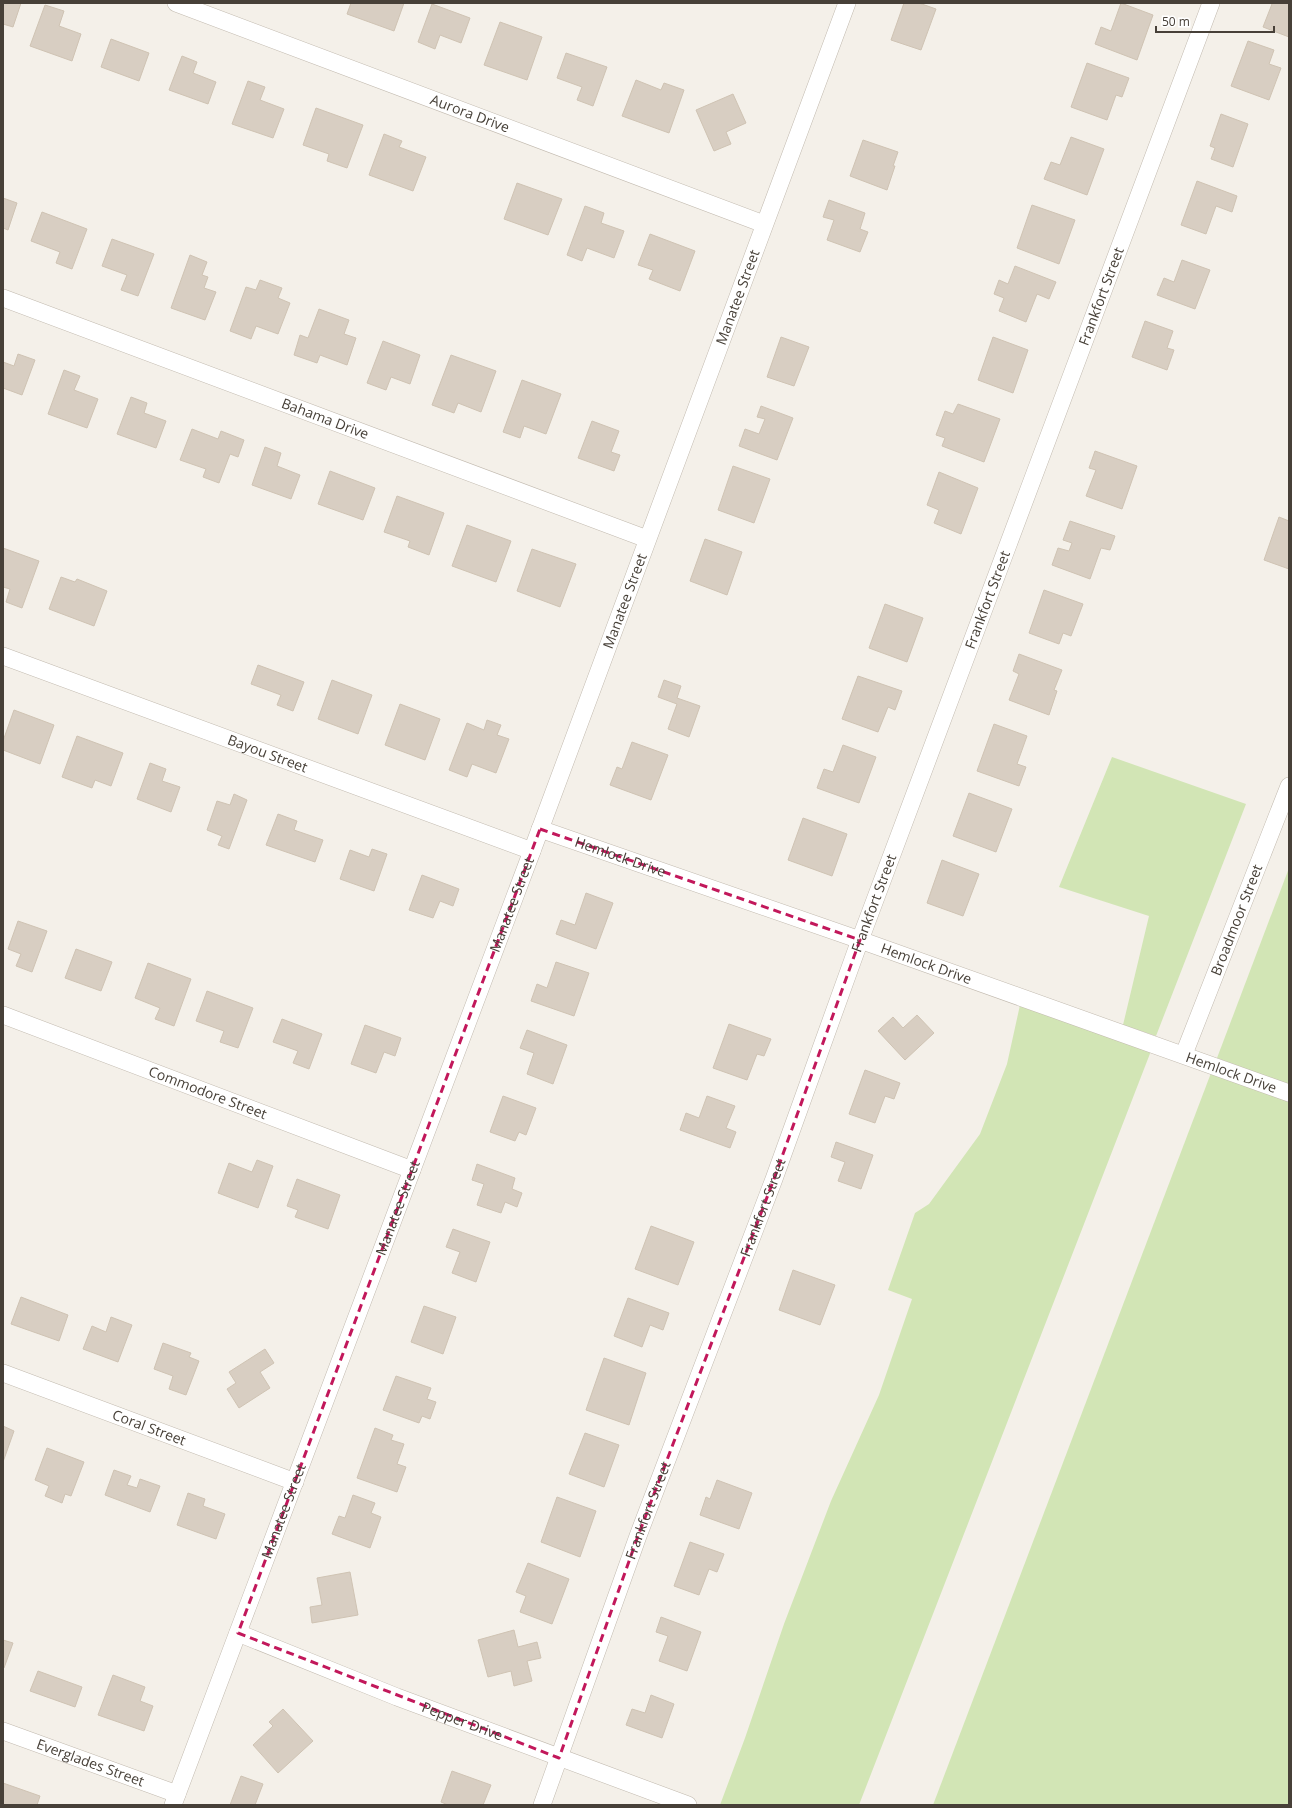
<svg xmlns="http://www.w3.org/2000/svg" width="1292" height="1808" viewBox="0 0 1292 1808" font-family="'Open Sans',sans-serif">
<rect width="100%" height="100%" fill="#f4f0e9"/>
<g fill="#d2e5b5">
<polygon points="1112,757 1246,804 1156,1036 1123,1025 1149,916 1059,887"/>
<polygon points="1289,868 1289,1085 1217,1058"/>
<polygon points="1020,1005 1151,1051 859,1805 720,1805 745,1738 784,1624 831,1501 879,1395 912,1299 888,1290 915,1213 929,1204 980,1134 1007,1064"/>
<polygon points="1211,1073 1289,1102 1289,1805 933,1805"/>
</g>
<g fill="#d8cec2" stroke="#cfc3b3">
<polygon points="3,3 21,3 13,27 3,24"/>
<polygon points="351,3 404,3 394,31 347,14"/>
<polygon points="904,3 919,3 936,9 921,50 891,40"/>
<polygon points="1121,3 1153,15 1137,60 1095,44 1101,27 1111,31"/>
<polygon points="1269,3 1289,3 1289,37 1263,27 1272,4"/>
<polygon points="432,4 470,18 461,43 440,35 435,49 418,42"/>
<polygon points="45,5 64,11 59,26 81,34 72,61 30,46"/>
<polygon points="500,22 542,37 527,80 484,65"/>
<polygon points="111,39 149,53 139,81 101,67"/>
<polygon points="1248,41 1274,50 1269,64 1281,68 1269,100 1231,86"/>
<polygon points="566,53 607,67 593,106 577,100 582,87 557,78"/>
<polygon points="182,56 197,62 193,73 216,82 208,104 169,90"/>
<polygon points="1087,63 1129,78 1122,97 1116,95 1107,120 1071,107"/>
<polygon points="636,80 661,90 664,83 684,90 669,133 622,116"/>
<polygon points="248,81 265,87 260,100 284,109 273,138 232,124"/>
<polygon points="733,94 746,123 726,132 731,144 714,151 696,110"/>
<polygon points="316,108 363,125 347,168 327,161 329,154 303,145"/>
<polygon points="1221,114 1248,124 1233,167 1211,159 1215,148 1210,146"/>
<polygon points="384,134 402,141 399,147 426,157 413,191 369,175"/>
<polygon points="1071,137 1104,149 1087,195 1044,179 1051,162 1060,165"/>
<polygon points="863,140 898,152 893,166 895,166 887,190 850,176"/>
<polygon points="1197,181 1237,196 1232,212 1216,206 1206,234 1181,225"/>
<polygon points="517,183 562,199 548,235 504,219"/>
<polygon points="3,198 17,203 8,230 3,228"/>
<polygon points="829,200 865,213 860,229 868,232 860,252 827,240 834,220 823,217"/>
<polygon points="1032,205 1075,220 1059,264 1017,248"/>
<polygon points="585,206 604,213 601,223 624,231 614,258 587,248 582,261 567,255"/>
<polygon points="42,212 87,229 72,269 56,263 60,252 31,241"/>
<polygon points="650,234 695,251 680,291 649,279 653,270 638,265"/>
<polygon points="112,239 154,254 138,296 121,290 127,275 102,266"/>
<polygon points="190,255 207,262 202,275 208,277 204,288 216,292 205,320 171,308"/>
<polygon points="1182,260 1210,270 1195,309 1157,295 1164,278 1174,282"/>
<polygon points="1015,266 1056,282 1049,299 1037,294 1026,322 999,311 1004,298 994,294 999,280 1008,284"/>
<polygon points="260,280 282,288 278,298 290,303 278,334 256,326 251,339 230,331 246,287 256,290"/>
<polygon points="319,309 349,320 344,334 356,338 347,365 320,355 317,363 294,355 300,335 308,338"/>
<polygon points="1145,321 1173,331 1167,348 1174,350 1167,370 1132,357"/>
<polygon points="781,337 809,347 794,386 767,377"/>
<polygon points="993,337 1028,350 1013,393 978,380"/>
<polygon points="383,341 420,355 410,384 391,377 386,390 367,383"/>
<polygon points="18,354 35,360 22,395 3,388 3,362 14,366"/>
<polygon points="451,355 496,371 481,412 458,403 454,413 432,405"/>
<polygon points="64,370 80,376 74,390 98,399 87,428 48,414"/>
<polygon points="522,380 561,394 546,434 524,426 520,438 503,432"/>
<polygon points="131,397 147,403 144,413 166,421 156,448 117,434"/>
<polygon points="958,404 1000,419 984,462 942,446 945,438 936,435 945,411 953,414"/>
<polygon points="761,406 793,418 777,460 739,446 745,429 759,434 765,419 757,417"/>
<polygon points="592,421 619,431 611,452 620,455 614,471 578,458"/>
<polygon points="192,429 218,439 221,431 244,440 238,457 230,454 219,483 203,477 206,469 180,460"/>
<polygon points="265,447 281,453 277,466 300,475 291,499 252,485"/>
<polygon points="1095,451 1137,466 1122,509 1086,496 1096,470 1089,468"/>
<polygon points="733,466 770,479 754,523 718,510"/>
<polygon points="330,471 375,488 363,520 318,504"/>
<polygon points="939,472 978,488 961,534 934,523 939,510 927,505"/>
<polygon points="397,496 444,513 429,555 408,547 410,541 384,532"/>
<polygon points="1279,517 1289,521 1289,569 1264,560"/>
<polygon points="1070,521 1115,536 1110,550 1101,548 1090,579 1052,565 1058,548 1069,551 1072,543 1063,540"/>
<polygon points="467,525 511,541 496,582 452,566"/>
<polygon points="705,539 742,552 727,595 690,581"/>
<polygon points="3,548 39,561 22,608 6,602 10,589 3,587"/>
<polygon points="532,549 576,564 560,607 517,591"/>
<polygon points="61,577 75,582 77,579 107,591 94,626 49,609"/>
<polygon points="1044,590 1083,604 1071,636 1063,633 1059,644 1029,633"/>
<polygon points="885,604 923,618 907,662 869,648"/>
<polygon points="1019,654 1062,670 1054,690 1057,691 1049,715 1009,700 1019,674 1013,671"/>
<polygon points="258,665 304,682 293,711 277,705 281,695 251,684"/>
<polygon points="858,676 902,691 895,710 888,707 878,732 842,719"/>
<polygon points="332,680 372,695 358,734 318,719"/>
<polygon points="664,680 681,686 677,698 700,706 689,737 668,729 677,704 658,697"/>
<polygon points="400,704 440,719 425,760 385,745"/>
<polygon points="14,710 54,725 40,764 3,750 3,741"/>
<polygon points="487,720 501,725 497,735 509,739 496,773 472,764 467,777 449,770 467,723 484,730"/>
<polygon points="994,724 1027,736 1017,764 1026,767 1019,786 977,771"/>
<polygon points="77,736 123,753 111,786 95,780 92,788 62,777"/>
<polygon points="632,742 668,755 651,800 610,785 617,767 622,769"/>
<polygon points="843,745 876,757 859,803 817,788 824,769 833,772"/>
<polygon points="150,763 166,769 162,781 180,787 171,812 137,799"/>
<polygon points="969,793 1012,809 996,852 953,836"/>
<polygon points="234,794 247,800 229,849 218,845 222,836 207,830 217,801 230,805"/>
<polygon points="278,814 297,821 294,830 323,840 315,862 266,845"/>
<polygon points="803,818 847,834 832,876 788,860"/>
<polygon points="372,849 387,854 374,891 340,879 350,850 369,857"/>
<polygon points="942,860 979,874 963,916 927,903"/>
<polygon points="422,875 459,889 453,906 440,901 433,918 409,910"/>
<polygon points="586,893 613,903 596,949 556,934 561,920 575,925"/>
<polygon points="18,921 47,931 32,972 16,966 21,954 8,949"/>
<polygon points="76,949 112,962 101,991 65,978"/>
<polygon points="556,962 589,973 574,1016 531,1001 537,984 547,988"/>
<polygon points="148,963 191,979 174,1026 155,1019 160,1008 135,998"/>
<polygon points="207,991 253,1008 238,1048 220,1042 224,1031 196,1021"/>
<polygon points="917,1015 934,1033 905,1060 878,1031 893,1017 903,1028"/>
<polygon points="282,1019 322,1034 309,1069 293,1063 298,1051 273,1042"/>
<polygon points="729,1024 771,1039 764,1056 757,1054 747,1080 713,1068"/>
<polygon points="365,1025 401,1038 395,1056 384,1052 376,1073 351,1064"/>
<polygon points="527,1030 567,1045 553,1084 527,1074 534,1053 520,1048"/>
<polygon points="865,1070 900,1083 894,1099 885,1096 875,1123 849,1114"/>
<polygon points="503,1096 536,1108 526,1135 519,1132 515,1141 490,1132"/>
<polygon points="707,1096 735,1106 726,1128 736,1132 730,1148 680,1130 686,1113 699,1118"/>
<polygon points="836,1142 873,1155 861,1189 838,1181 845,1162 831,1157"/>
<polygon points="257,1160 273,1166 258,1208 218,1193 229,1163 252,1172"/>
<polygon points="477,1164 515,1178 512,1189 522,1193 517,1207 505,1202 501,1213 477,1205 484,1184 472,1180"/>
<polygon points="297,1179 340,1195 328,1229 295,1217 298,1210 287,1206"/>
<polygon points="651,1226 694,1242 678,1285 635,1269"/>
<polygon points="453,1229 490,1242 476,1282 452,1273 460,1252 446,1247"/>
<polygon points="793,1270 835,1285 820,1325 779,1310"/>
<polygon points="21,1297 68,1315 59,1341 11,1324"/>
<polygon points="628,1298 669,1313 663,1330 650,1325 642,1347 614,1336"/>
<polygon points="424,1306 456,1317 443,1354 411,1342"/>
<polygon points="111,1317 132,1325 118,1362 83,1349 92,1326 106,1332"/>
<polygon points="163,1343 191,1353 189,1357 199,1361 186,1395 169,1389 173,1376 154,1369"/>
<polygon points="265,1349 274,1363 260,1372 270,1388 239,1408 227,1389 236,1383 229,1372"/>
<polygon points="604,1358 646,1373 629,1425 586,1410"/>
<polygon points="396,1376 431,1388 427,1399 436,1402 430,1419 422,1416 419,1423 383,1410"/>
<polygon points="3,1426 14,1431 3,1462"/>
<polygon points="375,1428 393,1435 391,1440 404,1444 397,1464 406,1467 397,1492 357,1478"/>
<polygon points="585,1433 619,1445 604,1487 569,1474"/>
<polygon points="47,1448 84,1462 71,1496 65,1494 62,1503 45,1496 49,1486 35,1480"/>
<polygon points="114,1470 131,1476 127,1485 137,1488 140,1479 160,1486 150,1512 105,1495"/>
<polygon points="717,1480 752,1493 739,1529 700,1515 706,1497 710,1499"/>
<polygon points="188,1493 205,1499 203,1506 225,1514 216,1539 177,1525"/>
<polygon points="353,1495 375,1503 371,1513 381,1517 370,1548 332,1534 339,1516 345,1518"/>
<polygon points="557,1497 596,1511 580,1557 541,1542"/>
<polygon points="690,1542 724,1554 717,1572 709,1569 699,1595 674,1586"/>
<polygon points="528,1563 569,1579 552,1624 520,1612 526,1596 516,1592"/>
<polygon points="350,1572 358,1615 312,1623 310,1607 322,1605 317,1578"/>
<polygon points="661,1617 701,1632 687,1671 659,1661 668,1636 656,1632"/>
<polygon points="514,1630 518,1647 537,1642 541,1658 527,1661 532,1681 514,1686 511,1671 488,1677 478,1640"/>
<polygon points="3,1640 13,1643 4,1668 3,1668"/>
<polygon points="38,1671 82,1687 75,1707 30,1691"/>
<polygon points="113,1675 145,1687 140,1701 153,1706 144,1731 98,1715"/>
<polygon points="651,1695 674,1704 662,1738 626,1725 632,1709 645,1713"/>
<polygon points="283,1709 313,1741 278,1773 253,1745 273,1726 269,1722"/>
<polygon points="452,1771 491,1785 483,1805 448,1805 441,1802"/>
<polygon points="241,1776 263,1784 255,1805 230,1805"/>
<polygon points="3,1783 40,1796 37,1805 3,1805"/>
</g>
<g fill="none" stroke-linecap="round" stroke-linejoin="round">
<defs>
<g id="street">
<path id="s1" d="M176 3 764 224"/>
<path id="s2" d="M3 298 647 539"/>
<path id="s3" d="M3 656 532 851"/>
<path id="s4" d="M540 829 860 940 1289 1093"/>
<path id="s5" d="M3 1015 412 1170"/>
<path id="s6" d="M1184 1054 1289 786"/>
<path id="s7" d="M3 1373 295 1482"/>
<path id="s8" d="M238 1633 397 1697 688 1805"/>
<path id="s9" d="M3 1731 177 1794"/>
<path id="s10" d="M173 1805 532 851 847 3"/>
<path id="s11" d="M542 1805 638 1536 774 1179 860 940 1211 3"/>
</g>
</defs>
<use href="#street" stroke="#c2baaf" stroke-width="18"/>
<use href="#street" stroke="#fff" stroke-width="17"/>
</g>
<path fill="none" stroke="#c2185b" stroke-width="3" stroke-dasharray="8 5" stroke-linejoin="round" d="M540 829 860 940 774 1179 638 1536 559 1758 238 1633Z"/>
<g text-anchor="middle" stroke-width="4" stroke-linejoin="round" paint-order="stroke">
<g font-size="14" fill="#474038" stroke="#fff">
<text dy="5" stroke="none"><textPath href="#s1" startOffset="314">Aurora Drive</textPath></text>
<text dy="5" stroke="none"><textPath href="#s11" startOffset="1609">Frankfort Street</textPath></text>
<text dy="5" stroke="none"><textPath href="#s10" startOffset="1610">Manatee Street</textPath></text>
<text dy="5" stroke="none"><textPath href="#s2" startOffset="344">Bahama Drive</textPath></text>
<text dy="5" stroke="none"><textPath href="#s11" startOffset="1285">Frankfort Street</textPath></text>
<text dy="5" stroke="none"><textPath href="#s10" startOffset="1286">Manatee Street</textPath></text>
<text dy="5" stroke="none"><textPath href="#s3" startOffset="282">Bayou Street</textPath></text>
<text dy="5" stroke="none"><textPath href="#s4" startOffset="85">Hemlock Drive</textPath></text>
<text dy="5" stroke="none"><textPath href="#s11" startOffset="961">Frankfort Street</textPath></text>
<text dy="5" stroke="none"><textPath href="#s10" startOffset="962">Manatee Street</textPath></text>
<text dy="5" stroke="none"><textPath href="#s6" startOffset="144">Broadmoor Street</textPath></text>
<text dy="5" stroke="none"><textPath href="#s4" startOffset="409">Hemlock Drive</textPath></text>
<text dy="5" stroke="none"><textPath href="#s4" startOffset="733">Hemlock Drive</textPath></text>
<text dy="5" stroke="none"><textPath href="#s5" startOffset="219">Commodore Street</textPath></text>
<text dy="5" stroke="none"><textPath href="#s10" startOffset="638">Manatee Street</textPath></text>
<text dy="5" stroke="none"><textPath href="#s11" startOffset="637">Frankfort Street</textPath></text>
<text dy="5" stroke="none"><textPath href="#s7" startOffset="156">Coral Street</textPath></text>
<text dy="5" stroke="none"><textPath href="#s11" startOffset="313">Frankfort Street</textPath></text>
<text dy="5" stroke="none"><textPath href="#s10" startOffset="314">Manatee Street</textPath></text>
<text dy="5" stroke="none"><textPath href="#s8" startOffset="241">Pepper Drive</textPath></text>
<text dy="5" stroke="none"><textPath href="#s9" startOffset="93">Everglades Street</textPath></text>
</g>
</g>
<rect width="1292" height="1808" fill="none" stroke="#474038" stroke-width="8"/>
<path d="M1156 26v6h118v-6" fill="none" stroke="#474038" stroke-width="2"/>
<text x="1162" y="26" font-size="12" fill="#474038" stroke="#ffffff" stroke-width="3" paint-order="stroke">50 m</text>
</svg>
